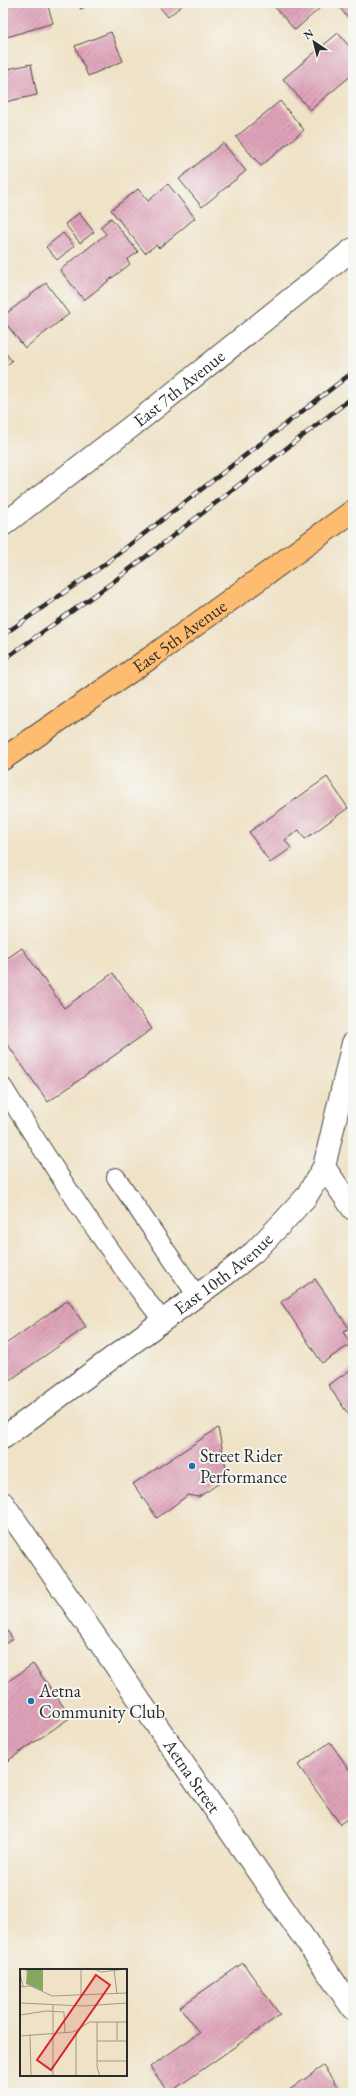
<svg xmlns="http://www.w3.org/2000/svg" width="356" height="2096" viewBox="0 0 356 2096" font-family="'EB Garamond',serif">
<defs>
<pattern id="building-hatch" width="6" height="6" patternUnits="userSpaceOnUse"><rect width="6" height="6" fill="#dfa3ba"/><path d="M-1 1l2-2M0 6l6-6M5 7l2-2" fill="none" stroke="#b58597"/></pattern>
</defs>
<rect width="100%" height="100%" fill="#f6f6f2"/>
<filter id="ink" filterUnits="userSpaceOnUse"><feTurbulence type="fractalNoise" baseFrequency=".025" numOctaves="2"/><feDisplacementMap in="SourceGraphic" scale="8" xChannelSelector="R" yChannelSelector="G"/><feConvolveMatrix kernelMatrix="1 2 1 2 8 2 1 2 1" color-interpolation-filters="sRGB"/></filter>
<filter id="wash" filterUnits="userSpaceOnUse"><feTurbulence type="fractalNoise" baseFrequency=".012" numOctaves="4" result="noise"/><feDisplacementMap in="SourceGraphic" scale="16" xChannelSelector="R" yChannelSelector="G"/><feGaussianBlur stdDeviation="0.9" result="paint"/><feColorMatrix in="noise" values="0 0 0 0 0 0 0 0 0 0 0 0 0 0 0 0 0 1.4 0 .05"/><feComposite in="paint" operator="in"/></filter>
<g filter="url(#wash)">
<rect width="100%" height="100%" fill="#efe2c6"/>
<g id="blocks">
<g fill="url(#building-hatch)">
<polygon points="3,3 47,3 53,23 7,37 3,26"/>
<polygon points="77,3 91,3 81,9"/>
<polygon points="156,3 185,3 168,17"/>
<polygon points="317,3 321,7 295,30 272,4"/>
<polygon points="346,3 353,3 353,24 340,8"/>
<polygon points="111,32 123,61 88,76 75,46"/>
<polygon points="338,33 353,51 353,74 310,110 283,79"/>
<polygon points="31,64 37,95 5,102 3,70"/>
<polygon points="280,101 304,130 261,166 236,137"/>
<polygon points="223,143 246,171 202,207 179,179"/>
<polygon points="168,184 195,218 159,248 156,245 145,253 111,210 138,189 148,201"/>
<polygon points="79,213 94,232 80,243 65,224"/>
<polygon points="111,218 138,252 127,260 130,264 84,300 60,270 106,234 100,227"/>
<polygon points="63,233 74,246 57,260 46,247"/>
<polygon points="46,283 69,314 25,348 3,320 3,316"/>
<polygon points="3,350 12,361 3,368"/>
<polygon points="327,777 348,808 305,839 299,830 285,840 291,848 270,863 249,832"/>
<polygon points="22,948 64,1008 113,973 152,1029 48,1102 3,1038 3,961"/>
<polygon points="315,1279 349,1328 343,1332 351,1344 322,1363 281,1302"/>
<polygon points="68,1300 86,1327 3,1385 3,1346"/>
<polygon points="352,1369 353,1370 353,1421 328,1385"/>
<polygon points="218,1428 228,1477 199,1497 188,1495 157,1518 133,1484"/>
<polygon points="3,1625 13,1639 3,1645"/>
<polygon points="33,1664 71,1717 3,1764 3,1685"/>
<polygon points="330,1742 353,1775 353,1815 340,1824 298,1765"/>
<polygon points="243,1963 280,2015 169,2093 150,2067 199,2033 180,2007"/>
<polygon points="323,2066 342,2093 285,2093"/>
</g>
</g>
</g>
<g filter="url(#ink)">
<use href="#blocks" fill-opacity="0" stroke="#484642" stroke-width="1"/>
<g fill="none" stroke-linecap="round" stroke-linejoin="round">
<defs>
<g id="service">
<path d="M3 1087C53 1167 104 1247 163 1321"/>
<polyline points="116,1177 197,1296"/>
</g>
<polyline id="minor" points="324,1167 353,1209"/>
<g id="tertiary">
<path id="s1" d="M3 525 136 423 353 249"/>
<path id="s2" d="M3 1438 225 1275 254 1252 284 1221 306 1197 324 1167 353 1043"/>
<path id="s3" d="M3 1503 353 2009"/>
</g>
<g id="primary">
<path id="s4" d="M3 759 150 658 353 511"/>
</g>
</defs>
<use href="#service" stroke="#484642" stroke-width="20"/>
<use href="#minor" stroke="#484642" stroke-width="24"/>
<use href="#tertiary" stroke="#484642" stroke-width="24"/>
<use href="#primary" stroke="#484642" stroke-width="24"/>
<use href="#service" stroke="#fff" stroke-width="18"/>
<use href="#minor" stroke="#fff" stroke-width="22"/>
<use href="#tertiary" stroke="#fff" stroke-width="22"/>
<use href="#primary" stroke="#fdbc70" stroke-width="22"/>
<defs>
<g id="rail">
<polyline points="3,635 101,567 353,372"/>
<polyline points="3,660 113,582 353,397"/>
</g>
</defs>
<use href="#rail" stroke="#2b2b2b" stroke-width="4.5"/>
<use href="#rail" stroke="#f6f6f2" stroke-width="3" stroke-dasharray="9" stroke-linecap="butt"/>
</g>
</g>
<g fill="#1f6fb2" stroke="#f6f6f2" stroke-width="1.5">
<circle cx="192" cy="1466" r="4"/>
<circle cx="31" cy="1701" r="4"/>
</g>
<g text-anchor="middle" stroke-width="4" stroke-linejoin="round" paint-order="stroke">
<g font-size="18" fill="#2b2b2b" stroke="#f6f6f2">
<text dy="6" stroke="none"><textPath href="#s1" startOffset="223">East 7th Avenue</textPath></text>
<text dy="6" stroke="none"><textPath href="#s4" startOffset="215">East 5th Avenue</textPath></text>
<text dy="6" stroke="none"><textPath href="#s2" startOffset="275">East 10th Avenue</textPath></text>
<text dy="6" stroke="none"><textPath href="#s3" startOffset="332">Aetna Street</textPath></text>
</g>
<g font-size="18" fill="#2b2b2b" stroke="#f6f6f2" text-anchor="start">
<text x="200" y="1462">Street Rider<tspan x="200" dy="21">Performance</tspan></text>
<text x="39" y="1697">Aetna<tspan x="39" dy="21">Community Club</tspan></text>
</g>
</g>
<g transform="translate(20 1969)">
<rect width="107" height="107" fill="#efe2c6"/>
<path d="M2 0H23V22L6 15 7 2Z" fill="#84a85d"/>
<path fill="none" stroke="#a19988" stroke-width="1" d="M61 0V27M75 0 81 3 106 0M94 0 97 25M0 4 3 17M0 18 11 17 32 27 107 24M0 34 63 37 107 34M33 36V107M0 46 26 42 44 43 45 64M77 53V98L80 107M56 62V107M10 65 11 107M0 67 53 63 70 53H107M77 72H107M97 72V53M77 92H107"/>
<path fill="#d62828" fill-opacity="0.15" stroke="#d62828" stroke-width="2" d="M76 6 90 16 31 101 17 91Z"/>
<rect width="107" height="107" fill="none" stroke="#2b2b2b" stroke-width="2"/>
</g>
<rect width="356" height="2096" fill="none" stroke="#f6f6f2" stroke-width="16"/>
<g transform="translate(314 42) rotate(325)" stroke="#f6f6f2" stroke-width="3" paint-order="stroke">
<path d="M0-3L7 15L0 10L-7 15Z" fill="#2b2b2b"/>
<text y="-6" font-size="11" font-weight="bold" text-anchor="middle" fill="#2b2b2b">N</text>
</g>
</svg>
